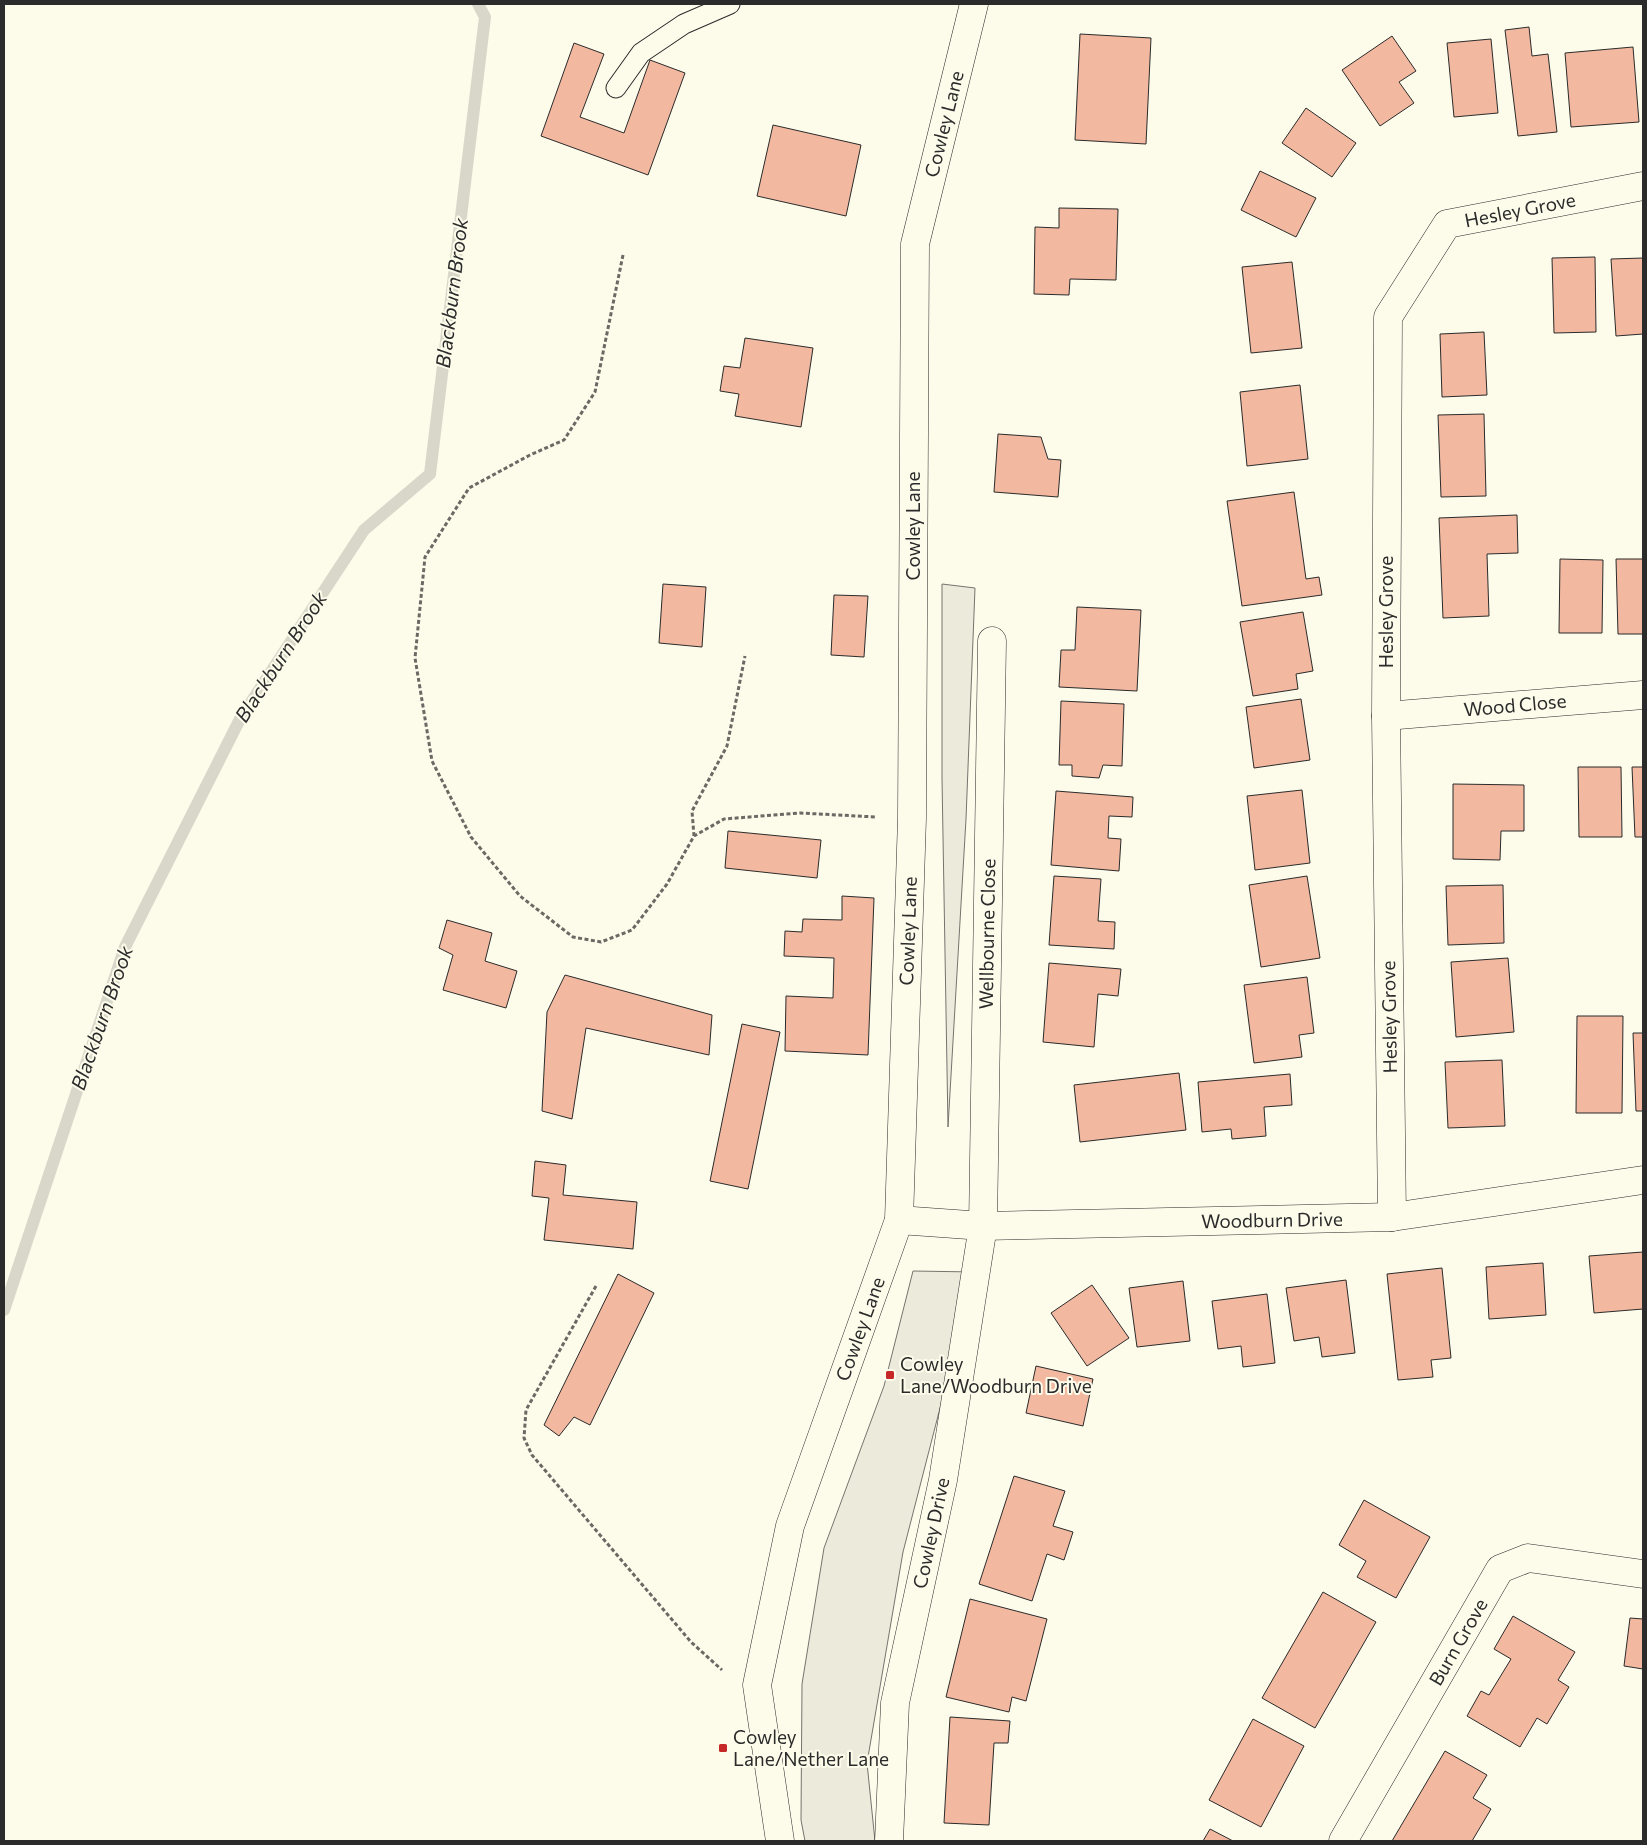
<svg xmlns="http://www.w3.org/2000/svg" width="1647" height="1845" viewBox="0 0 1647 1845" font-family="Commissioner,sans-serif">
<rect width="100%" height="100%" fill="#fdfbea"/>
<g fill="#ecebdb" stroke="#74746e">
<polygon points="942,584 975,588 966,819 948,1127 942,778"/>
<polygon points="913,1271 975,1272 903,1552 867,1763 875,1841 805,1841 801,1820 802,1684 824,1548 884,1386"/>
</g>
<g fill="none" stroke-linecap="round" stroke-linejoin="round">
<polyline stroke="#d8d7c9" stroke-width="12" points="4,1310 125,947 240,719 364,530 430,474 485,17 478,4"/>
</g>
<g fill="#f2b8a0" stroke="#2b2b2b">
<polygon points="1529,27 1532,56 1548,54 1557,132 1518,136 1505,30"/>
<polygon points="1080,34 1151,38 1146,144 1075,140"/>
<polygon points="1392,36 1416,71 1399,82 1414,103 1380,126 1342,70"/>
<polygon points="1491,39 1498,113 1454,117 1447,43"/>
<polygon points="574,43 604,54 580,117 624,133 650,60 685,73 648,175 541,136"/>
<polygon points="1633,47 1639,122 1571,127 1565,53"/>
<polygon points="1306,108 1356,143 1332,177 1282,143"/>
<polygon points="773,125 861,145 846,216 757,196"/>
<polygon points="1260,171 1316,198 1296,237 1241,210"/>
<polygon points="1059,208 1118,209 1116,280 1070,279 1069,295 1034,294 1035,227 1059,228"/>
<polygon points="1595,257 1596,332 1554,333 1552,258"/>
<polygon points="1643,258 1643,334 1616,336 1611,259"/>
<polygon points="1292,262 1302,348 1251,353 1242,267"/>
<polygon points="1484,332 1487,395 1442,397 1440,334"/>
<polygon points="745,338 813,348 801,427 735,416 739,394 720,391 724,366 740,368"/>
<polygon points="1300,385 1308,459 1247,466 1240,392"/>
<polygon points="1484,414 1486,496 1441,497 1438,415"/>
<polygon points="998,434 1041,437 1048,459 1061,460 1058,497 994,492"/>
<polygon points="1294,492 1306,579 1319,577 1322,595 1242,606 1227,501"/>
<polygon points="1517,515 1518,553 1487,554 1489,616 1443,618 1439,518"/>
<polygon points="1560,559 1603,560 1602,633 1559,633"/>
<polygon points="1616,559 1643,559 1643,634 1618,634"/>
<polygon points="663,584 706,587 702,647 659,643"/>
<polygon points="834,595 868,596 864,657 831,655"/>
<polygon points="1077,607 1141,610 1137,691 1059,687 1061,650 1075,650"/>
<polygon points="1303,612 1313,671 1296,674 1298,689 1253,696 1240,622"/>
<polygon points="1301,699 1310,760 1254,768 1246,707"/>
<polygon points="1061,701 1124,704 1122,766 1103,765 1099,778 1072,776 1072,765 1059,765"/>
<polygon points="1578,767 1621,767 1622,837 1579,837"/>
<polygon points="1632,767 1643,767 1643,837 1635,837"/>
<polygon points="1453,784 1524,785 1524,831 1501,831 1500,860 1453,859"/>
<polygon points="1302,790 1310,863 1255,870 1247,796"/>
<polygon points="1056,791 1133,797 1132,817 1109,816 1108,838 1121,839 1119,871 1051,865"/>
<polygon points="728,831 821,840 817,878 725,868"/>
<polygon points="1054,876 1101,879 1098,921 1115,922 1114,949 1049,945"/>
<polygon points="1307,876 1320,958 1261,967 1249,885"/>
<polygon points="1503,885 1504,943 1448,945 1446,886"/>
<polygon points="842,896 874,898 868,1055 785,1051 786,996 833,998 834,958 784,956 785,931 802,932 803,919 842,920"/>
<polygon points="447,920 492,933 485,961 517,971 506,1008 443,990 453,955 439,948"/>
<polygon points="1508,958 1514,1032 1456,1037 1451,962"/>
<polygon points="1049,963 1121,969 1118,996 1098,994 1094,1047 1043,1042"/>
<polygon points="565,975 712,1015 709,1055 586,1028 572,1119 542,1111 547,1012"/>
<polygon points="1307,977 1314,1033 1299,1035 1302,1057 1254,1063 1244,985"/>
<polygon points="1577,1016 1623,1016 1622,1113 1576,1113"/>
<polygon points="742,1024 780,1032 748,1189 710,1181"/>
<polygon points="1633,1033 1643,1033 1643,1111 1636,1111"/>
<polygon points="1502,1060 1505,1126 1448,1128 1445,1062"/>
<polygon points="1179,1073 1186,1130 1080,1142 1074,1085"/>
<polygon points="1290,1074 1292,1105 1264,1107 1266,1136 1232,1139 1231,1129 1202,1132 1198,1082"/>
<polygon points="535,1161 566,1165 563,1195 637,1202 633,1249 544,1240 549,1198 532,1196"/>
<polygon points="1643,1252 1643,1309 1594,1313 1589,1256"/>
<polygon points="1543,1263 1546,1315 1489,1319 1486,1267"/>
<polygon points="1442,1268 1451,1358 1431,1360 1433,1377 1398,1380 1387,1274"/>
<polygon points="618,1274 654,1293 590,1425 574,1417 559,1436 544,1425"/>
<polygon points="1346,1280 1355,1353 1322,1357 1319,1337 1294,1341 1286,1288"/>
<polygon points="1183,1281 1190,1341 1137,1347 1129,1288"/>
<polygon points="1092,1285 1129,1338 1087,1366 1051,1313"/>
<polygon points="1267,1294 1275,1363 1243,1367 1241,1346 1218,1349 1212,1301"/>
<polygon points="1036,1366 1093,1379 1083,1426 1026,1413"/>
<polygon points="1014,1476 1065,1491 1053,1526 1073,1532 1064,1560 1047,1554 1032,1601 979,1584"/>
<polygon points="1364,1500 1430,1537 1396,1598 1357,1577 1366,1561 1339,1545"/>
<polygon points="1323,1592 1376,1622 1315,1728 1262,1698"/>
<polygon points="970,1599 1047,1619 1026,1701 1012,1697 1009,1712 946,1697"/>
<polygon points="1513,1616 1575,1652 1558,1680 1569,1687 1547,1724 1537,1718 1520,1747 1467,1716 1481,1691 1489,1695 1511,1659 1494,1649"/>
<polygon points="1630,1618 1643,1619 1643,1669 1624,1666"/>
<polygon points="950,1717 1010,1721 1008,1743 994,1743 989,1825 944,1823"/>
<polygon points="1253,1719 1304,1746 1261,1827 1209,1800"/>
<polygon points="1445,1751 1487,1775 1473,1798 1491,1809 1472,1841 1392,1841"/>
<polygon points="1210,1829 1233,1841 1203,1841"/>
</g>
<g fill="none" stroke-linecap="round" stroke-linejoin="round">
<defs>
<polyline id="lane" points="616,88 641,53 684,24 730,4"/>
<g id="street">
<polyline points="1386,716 1643,695"/>
<polyline points="1392,1217 1386,716 1388,317 1447,224 1643,186"/>
<polyline points="899,1220 983,1226 1392,1217 1643,1180"/>
<polyline points="889,1841 895,1703 943,1480 983,1226 992,641"/>
<polyline points="1343,1841 1500,1569 1528,1558 1643,1574"/>
</g>
<polyline id="primary" points="780,1841 757,1685 790,1526 899,1220 912,818 915,244 974,4"/>
</defs>
<use href="#lane" stroke="#2b2b2b" stroke-width="21"/>
<use href="#street" stroke="#2b2b2b" stroke-width="29"/>
<use href="#primary" stroke="#2b2b2b" stroke-width="29"/>
<g stroke="#6a6964" stroke-width="3" stroke-dasharray="4 2.5" stroke-linecap="butt">
<polyline points="623,255 595,392 564,440 530,455 469,488 425,557 415,658 432,761 471,837 520,896 573,937 601,942 632,930 667,884 694,836 724,819 800,813 876,817"/>
<polyline points="694,836 692,811 727,746 745,656"/>
<polyline points="596,1286 526,1410 524,1438 532,1455 691,1642 722,1670"/>
</g>
<use href="#lane" stroke="#fdfbea" stroke-width="19"/>
<use href="#street" stroke="#fdfbea" stroke-width="28"/>
<use href="#primary" stroke="#fdfbea" stroke-width="28"/>
</g>
<g fill="#c62828" stroke="#fdfbea" stroke-width="2">
<rect x="885" y="1370" width="10" height="10" rx="2.5"/>
<rect x="718" y="1743" width="10" height="10" rx="2.5"/>
</g>
<g text-anchor="middle" stroke-width="4" stroke-linejoin="round" paint-order="stroke">
<g font-size="19" fill="#2b2b2b" stroke="#fdfbea">
<text transform="translate(944 124) rotate(-76)" y="7">Cowley Lane</text>
<text transform="translate(1520 210) rotate(-11)" y="7">Hesley Grove</text>
<text transform="translate(913 526) rotate(-90)" y="7">Cowley Lane</text>
<text transform="translate(1386 612) rotate(-90)" y="7">Hesley Grove</text>
<text transform="translate(1515 705) rotate(-5)" y="7">Wood Close</text>
<text transform="translate(908 931) rotate(-88)" y="7">Cowley Lane</text>
<text transform="translate(987 934) rotate(-89)" y="7">Wellbourne Close</text>
<text transform="translate(1389 1017) rotate(-91)" y="7">Hesley Grove</text>
<text transform="translate(1272 1220) rotate(-1)" y="7">Woodburn Drive</text>
<text transform="translate(860 1329) rotate(-70)" y="7">Cowley Lane</text>
<text transform="translate(931 1533) rotate(-78)" y="7">Cowley Drive</text>
<text transform="translate(1458 1642) rotate(-60)" y="7">Burn Grove</text>
</g>
<g font-size="19" fill="#2b2b2b" stroke="#fdfbea" text-anchor="start">
<text x="900" y="1371">Cowley<tspan x="900" dy="22">Lane/Woodburn Drive</tspan></text>
<text x="733" y="1744">Cowley<tspan x="733" dy="22">Lane/Nether Lane</tspan></text>
</g>
<g font-size="20" font-style="italic" fill="#2b2b2b" stroke="#fdfbea">
<text transform="translate(452 293) rotate(-83)" y="7">Blackburn Brook</text>
<text transform="translate(281 657) rotate(-57)" y="7">Blackburn Brook</text>
<text transform="translate(102 1018) rotate(-71)" y="7">Blackburn Brook</text>
</g>
</g>
<rect width="1647" height="1845" fill="none" stroke="#2b2b2b" stroke-width="10"/>
</svg>
